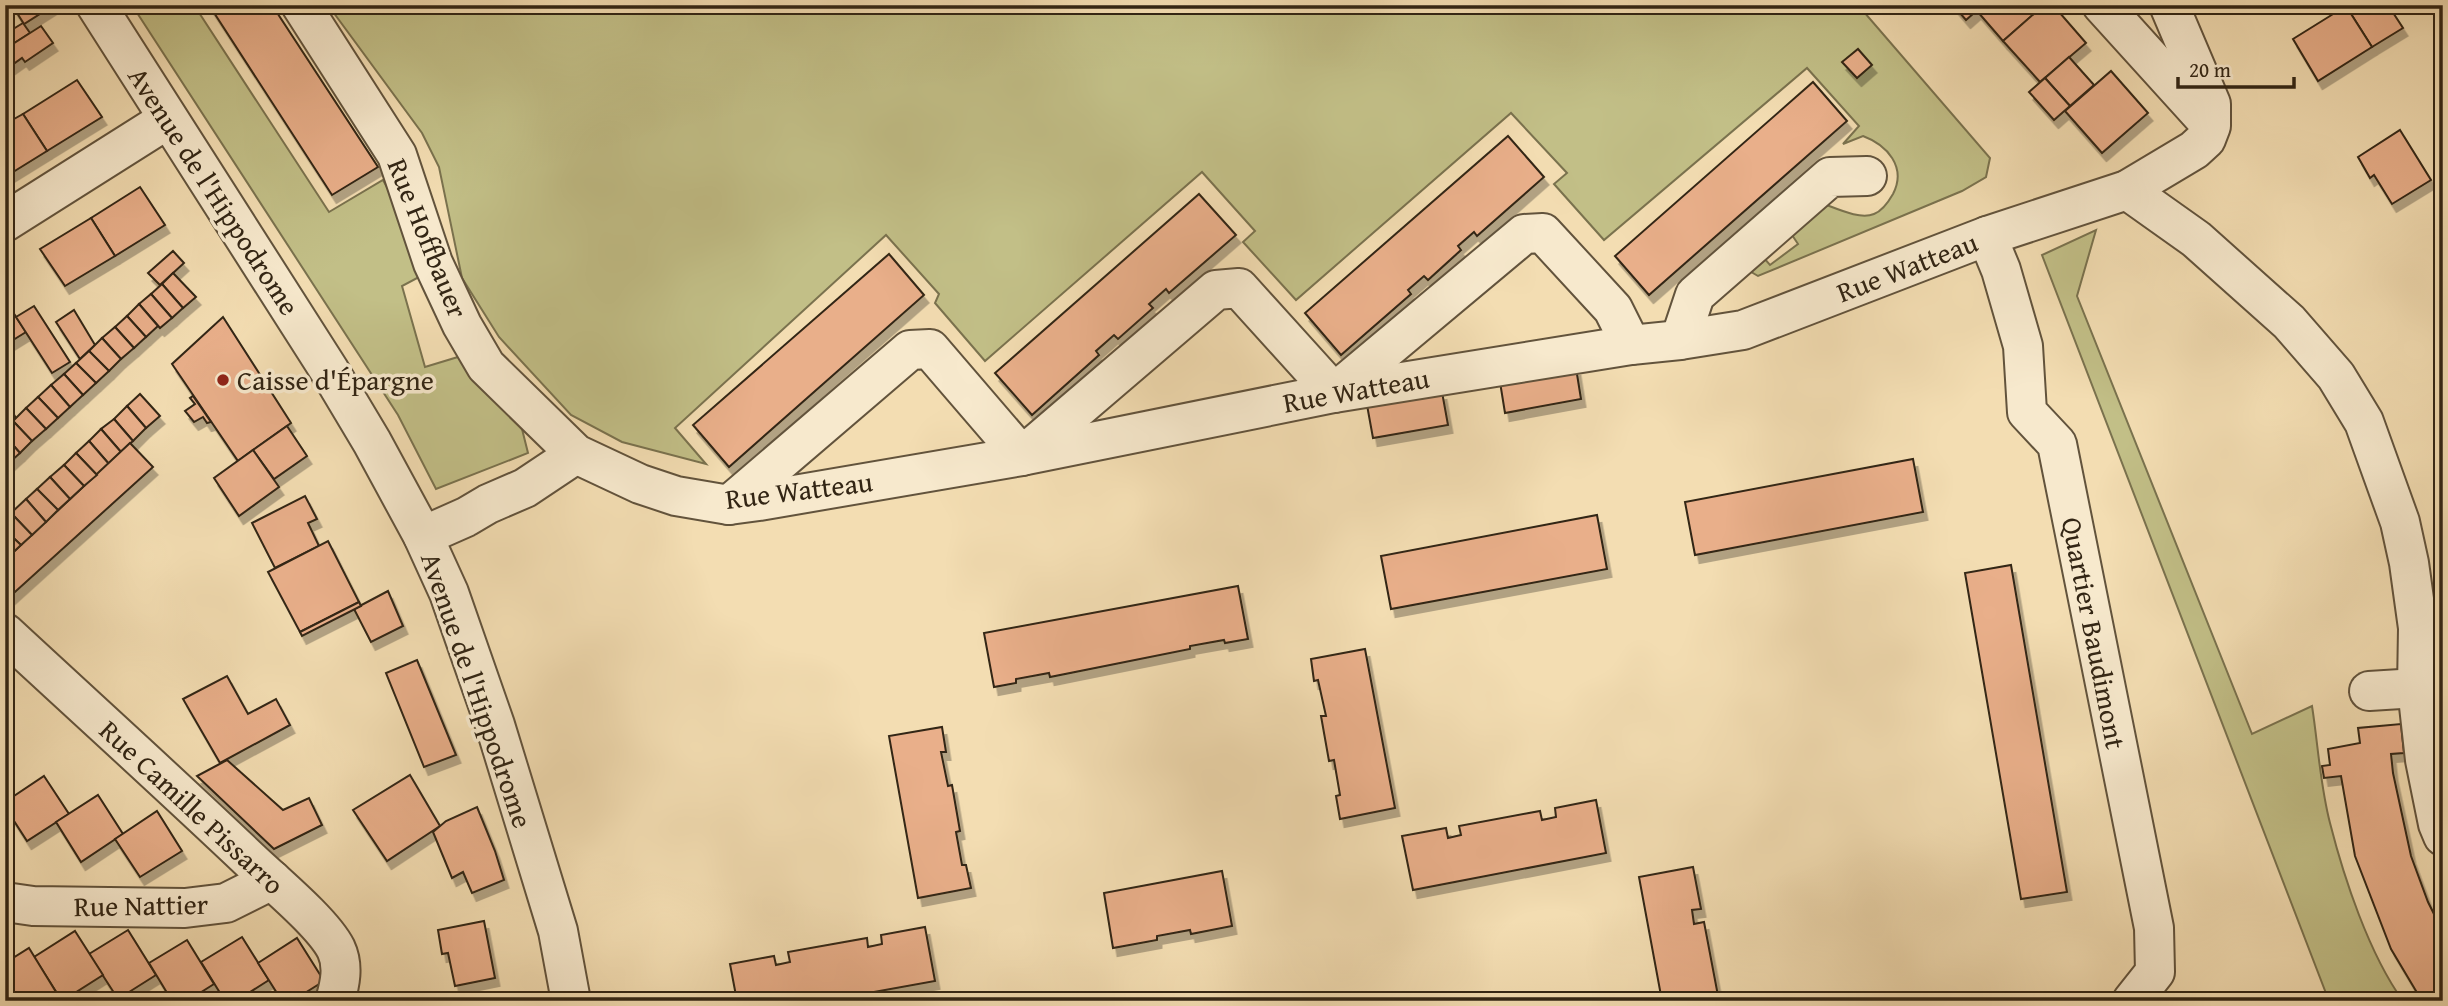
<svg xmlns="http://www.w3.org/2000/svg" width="2448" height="1006" viewBox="0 0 2448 1006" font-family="'Gentium Book Plus',serif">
<defs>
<filter id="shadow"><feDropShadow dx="4.5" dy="8" stdDeviation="0" flood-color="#0004"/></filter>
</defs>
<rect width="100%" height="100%" fill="#f3ddb2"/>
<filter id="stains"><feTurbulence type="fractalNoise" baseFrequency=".00286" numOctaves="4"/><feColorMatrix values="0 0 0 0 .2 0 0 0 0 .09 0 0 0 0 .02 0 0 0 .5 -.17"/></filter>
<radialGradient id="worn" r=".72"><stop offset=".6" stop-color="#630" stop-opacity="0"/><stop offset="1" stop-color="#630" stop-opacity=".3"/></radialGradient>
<g fill="#c2bf87" stroke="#7a724e" stroke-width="2">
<polygon points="132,5 194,5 329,212 383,180 400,211 421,276 402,286 425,367 458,357 522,429 528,453 436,489 398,415"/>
<path d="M328 5H1858L1990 158 1986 177 1962 191 1758 276 1748 270 1763 257 1770 265 1798 244 1790 232 1821 203C1836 208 1859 220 1874 214 1882 211 1889 201 1893 194 1907 167 1887 145 1863 136L1843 144 1859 126 1807 68 1604 240 1554 184 1567 173 1511 113 1296 300 1243 242 1255 231 1202 172 985 361 935 303 939 294 886 235 675 428 706 464 622 442 571 415 499 337 462 278 439 167 422 133Z"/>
<path d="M2096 230 2077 296 2252 734 2312 706C2318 744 2320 785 2330 823 2344 878 2369 954 2403 1001H2329L2042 255Z"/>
</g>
<g fill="#e9af8a" stroke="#322514" stroke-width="2" filter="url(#shadow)">
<polygon points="12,5 54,5 24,24"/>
<polygon points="209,5 272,5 378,167 332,195"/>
<polygon points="1953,5 1981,5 1982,6 1966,20"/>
<polygon points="1983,5 2044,5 2003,41 1977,11"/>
<polygon points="2044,5 2053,5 2086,43 2040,82 2003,41"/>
<polygon points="2388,5 2403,28 2372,47 2346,6"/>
<polygon points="2346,6 2372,47 2318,81 2293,39"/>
<polygon points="23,23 30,33 5,49 5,34"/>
<polygon points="41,26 53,43 25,62 22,58 5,70 5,49"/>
<polygon points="1858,49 1872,65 1857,78 1842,62"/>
<polygon points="2069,57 2094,85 2070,106 2045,78"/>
<polygon points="2111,71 2148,113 2102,153 2065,111"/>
<polygon points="2045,78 2070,106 2054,120 2029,92"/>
<polygon points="77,80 102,117 47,151 23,114"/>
<polygon points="1813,82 1847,121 1649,295 1615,256"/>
<polygon points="23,114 47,151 5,177 5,124"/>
<polygon points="2400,130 2431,180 2392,204 2374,175 2370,178 2358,157"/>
<polygon points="1508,136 1544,177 1477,236 1474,232 1458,246 1461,250 1428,280 1424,276 1408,290 1411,294 1341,355 1305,313"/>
<polygon points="140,187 165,225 115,256 91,218"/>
<polygon points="1199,194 1236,235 1169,293 1166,289 1149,304 1153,308 1118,339 1114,335 1096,351 1099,355 1032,415 995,373"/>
<polygon points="91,218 115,256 65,286 40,249"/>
<polygon points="173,251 184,263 160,285 148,273"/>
<polygon points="889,254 924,295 729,467 693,425"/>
<polygon points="173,273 196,297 183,308 162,284"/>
<polygon points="162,284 183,308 172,318 151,294"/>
<polygon points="151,294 172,318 160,328 139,304"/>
<polygon points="5,300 26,332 5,345"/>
<polygon points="139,304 158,326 146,337 127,316"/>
<polygon points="34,306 70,362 52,373 16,317"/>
<polygon points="74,310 95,345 80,359 56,322"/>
<polygon points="127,316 146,337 134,348 115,327"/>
<polygon points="223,317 291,423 238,461 172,364"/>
<polygon points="115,327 134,348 121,359 102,338"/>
<polygon points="102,338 121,359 109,371 89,351"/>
<polygon points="89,351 109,371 96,383 76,363"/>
<polygon points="76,363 96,383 83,395 64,374"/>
<polygon points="1576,368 1581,399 1505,413 1500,382"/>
<polygon points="64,374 83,395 70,407 51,385"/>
<polygon points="51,385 70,407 58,418 38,397"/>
<polygon points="1442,392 1448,425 1373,438 1367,405"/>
<polygon points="140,394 160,416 146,428 127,406"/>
<polygon points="193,396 211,422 207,423 203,417 194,422 185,411 195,404 190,398"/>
<polygon points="38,397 58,418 46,429 26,408"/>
<polygon points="5,400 16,418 5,427"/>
<polygon points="127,406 146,428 133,441 114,419"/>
<polygon points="26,408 46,429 32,441 13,421"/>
<polygon points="114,419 133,441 121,452 101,429"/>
<polygon points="13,421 32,441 20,453 5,436 5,427"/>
<polygon points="287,426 307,456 274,479 253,450"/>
<polygon points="101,429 121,452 109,464 89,441"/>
<polygon points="5,436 20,453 8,464 5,462"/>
<polygon points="89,441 109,464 97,475 76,453"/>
<polygon points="130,443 153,467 5,601 5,560"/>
<polygon points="253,450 279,487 239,516 214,478"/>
<polygon points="76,453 97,475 84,486 64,465"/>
<polygon points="1913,459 1923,512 1695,555 1685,502"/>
<polygon points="64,465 84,486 70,499 50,477"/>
<polygon points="50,477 70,499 58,510 37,489"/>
<polygon points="37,489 58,510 46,522 26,499"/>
<polygon points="305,496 317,519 308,523 319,546 275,568 252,523"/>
<polygon points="26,499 46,522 32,535 11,513"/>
<polygon points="11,513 32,535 21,545 5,530 5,518"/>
<polygon points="1597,515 1607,569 1391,609 1381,556"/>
<polygon points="5,530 21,545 7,558 5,555"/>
<polygon points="328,541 359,602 300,632 268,572"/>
<polygon points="2011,565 2067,892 2021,899 1965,573"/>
<polygon points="1238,586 1248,639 1225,643 1224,640 1190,646 1190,649 1050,677 1049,673 1016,679 1016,683 994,687 984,633"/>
<polygon points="388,591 403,626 371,642 354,609"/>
<polygon points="359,602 361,606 302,636 300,632"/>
<polygon points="1365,649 1395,808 1340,819 1336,796 1340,795 1334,760 1329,761 1321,716 1326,716 1318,680 1314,681 1311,659"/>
<polygon points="417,660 456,755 424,767 386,673"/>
<polygon points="227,676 248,714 276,699 290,725 220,763 183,699"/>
<polygon points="2401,724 2404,753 2391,754 2393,773 2411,856 2428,902 2443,932 2443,1001 2422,1001 2391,949 2355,856 2341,776 2324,778 2322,766 2330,765 2328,749 2360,743 2358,728"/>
<polygon points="942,727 946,752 941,752 948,786 952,785 960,831 956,832 962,865 966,865 971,888 918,898 889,736"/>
<polygon points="227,760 283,810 309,798 322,825 274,849 197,776"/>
<polygon points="410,775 440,826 387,861 353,810"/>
<polygon points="44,776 69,814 27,841 5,807 5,802"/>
<polygon points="5,786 12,797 5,802"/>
<polygon points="98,795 123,834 81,862 56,822"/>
<polygon points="1596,800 1606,853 1413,890 1402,836 1446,828 1448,838 1461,835 1459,826 1540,811 1542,820 1556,817 1555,808"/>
<polygon points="477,807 495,851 504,880 472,893 463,872 452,878 433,832 446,821"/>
<polygon points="157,811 182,851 140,877 115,839"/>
<polygon points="1693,867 1701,909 1692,910 1694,924 1704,922 1719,1001 1662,1001 1639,877"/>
<polygon points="1222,871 1232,926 1191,934 1190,930 1157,936 1157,940 1113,948 1104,893"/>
<polygon points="484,921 495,978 455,986 448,953 442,954 438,930"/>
<polygon points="925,927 935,981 824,1001 737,1001 730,964 774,956 776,965 790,962 788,952 867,938 868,947 882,944 881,935"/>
<polygon points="128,930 156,975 118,999 89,954"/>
<polygon points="75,931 103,975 62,1001 34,957"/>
<polygon points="242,937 269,980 236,1001 225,1001 201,962"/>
<polygon points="297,938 324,981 292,1001 282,1001 258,963"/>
<polygon points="187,940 214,984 187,1001 172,1001 149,963"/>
<polygon points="29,948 56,992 42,1001 8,1001 5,996 5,963"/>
</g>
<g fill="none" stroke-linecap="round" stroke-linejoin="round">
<defs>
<g id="minor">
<polyline points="96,5 329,370 372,442 423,536 449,593 495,725 558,931 571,1001"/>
<polyline points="301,5 397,155 433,263 462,325 486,366 576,454 640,484 676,496 729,505 759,501 1022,456 1334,393 1631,345 1680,340 1743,330 1987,236 2127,190 2194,150 2206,139 2211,126 2211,104 2169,5"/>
<polyline points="2102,5 2208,122"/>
<polyline points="2127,190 2196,239 2289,322 2336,376 2364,422 2400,522 2409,563 2418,628 2417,688 2425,760 2438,824 2443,836"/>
<polyline points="5,222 168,119"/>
<polyline points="1987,236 2001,270 2023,346 2027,412 2057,444 2154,928 2155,972 2132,1001"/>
<polyline points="1680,340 1695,295 1830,177 1867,176"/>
<polyline points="729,505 910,350 930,349 1022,456 1216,290 1239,288 1334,393 1524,234 1543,233 1613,309 1631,345"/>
<polyline points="423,536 466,517 488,504 525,488 576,454"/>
<path d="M5 633C87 709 170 784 251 861 273 882 323 923 336 949 344 966 340 984 335 1001"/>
<polyline points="2369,691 2417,688"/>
<polyline points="5,902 33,906 185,908 226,903 272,880"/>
</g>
</defs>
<use href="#minor" stroke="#62533c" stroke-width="42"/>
<use href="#minor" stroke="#f7e9cd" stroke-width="38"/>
</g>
<circle fill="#8f2418" stroke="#f7e9cd" stroke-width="2.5" cx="223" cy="380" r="7"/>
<g text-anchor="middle" stroke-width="7" stroke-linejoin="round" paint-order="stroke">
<g font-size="28" fill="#322514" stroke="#f7e9cd">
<text transform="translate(214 191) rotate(57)" y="10">Avenue de l'Hippodrome</text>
<text transform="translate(428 238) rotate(68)" y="10">Rue Hoffbauer</text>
<text transform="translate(1907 267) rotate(-21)" y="10">Rue Watteau</text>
<text transform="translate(1356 390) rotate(-10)" y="10">Rue Watteau</text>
<text transform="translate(799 490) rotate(-7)" y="10">Rue Watteau</text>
<text transform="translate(2094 633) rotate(79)" y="10">Quartier Baudimont</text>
<text transform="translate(477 690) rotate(71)" y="10">Avenue de l'Hippodrome</text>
<text transform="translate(192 807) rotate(43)" y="10">Rue Camille Pissarro</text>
<text transform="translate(141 905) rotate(-1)" y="10">Rue Nattier</text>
</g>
<g font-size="28" fill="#322514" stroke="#f7e9cd" text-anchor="start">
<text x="237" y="390">Caisse d'Épargne</text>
</g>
</g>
<rect width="2448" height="1006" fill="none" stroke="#f3ddb2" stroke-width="28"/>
<rect x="7" y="7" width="2434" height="992" fill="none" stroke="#322514" stroke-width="3.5"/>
<rect x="14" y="14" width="2420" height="978" fill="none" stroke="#322514" stroke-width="2"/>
<path d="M2178 77v10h116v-10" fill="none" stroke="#322514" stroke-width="3.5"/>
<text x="2189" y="77" font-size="21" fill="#322514" stroke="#f7e9cd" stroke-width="5" paint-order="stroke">20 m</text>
<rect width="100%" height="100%" filter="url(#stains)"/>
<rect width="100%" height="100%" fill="url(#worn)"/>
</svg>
